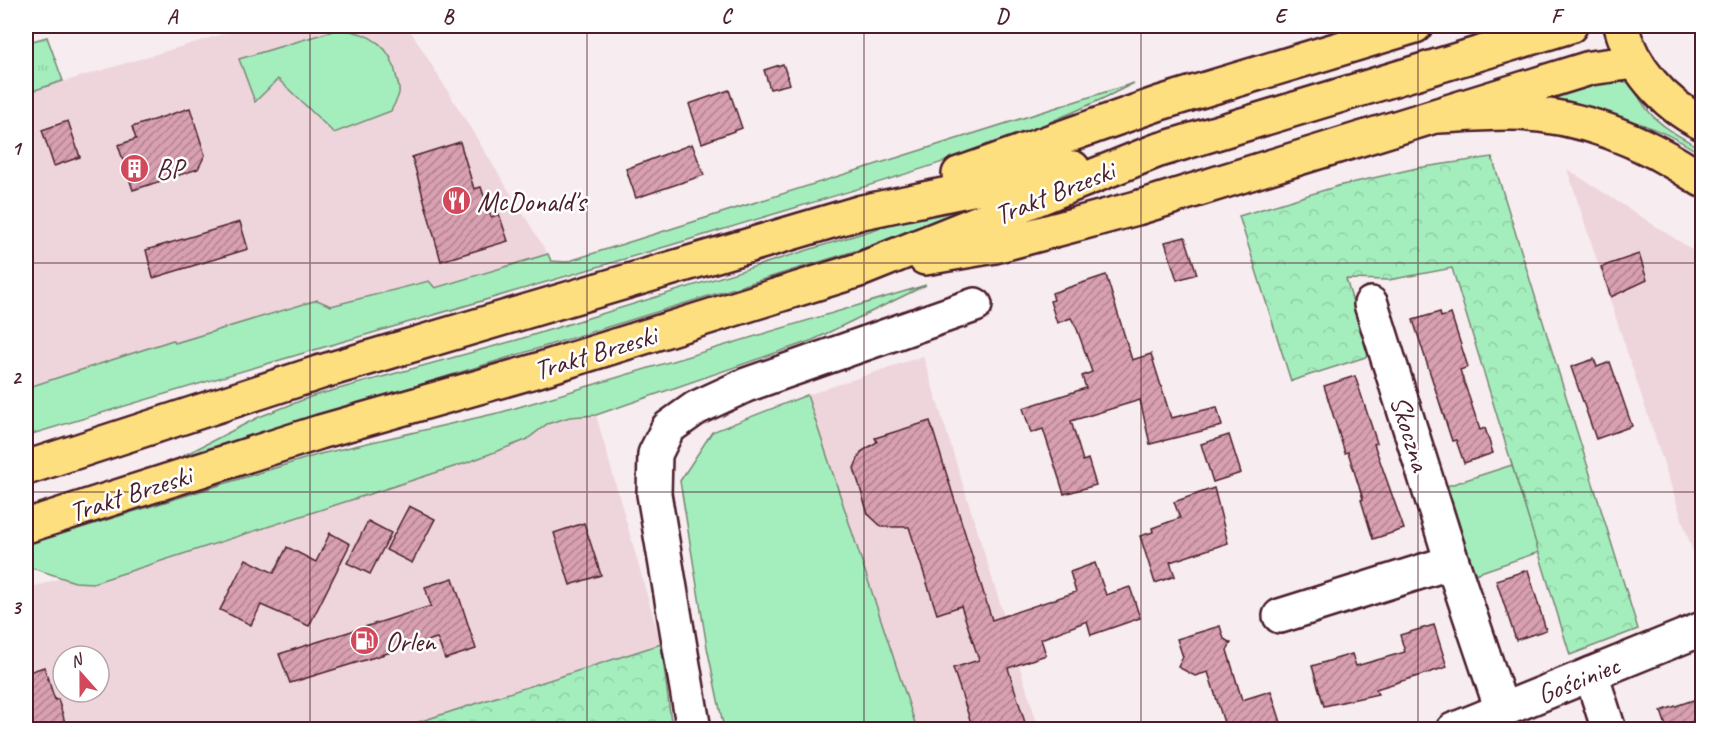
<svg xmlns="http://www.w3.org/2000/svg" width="1728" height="755" viewBox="0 0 1728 755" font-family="Caveat,sans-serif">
<defs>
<pattern id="forest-crowns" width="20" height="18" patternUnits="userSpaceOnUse" patternTransform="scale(1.5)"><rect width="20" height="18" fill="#a4eebd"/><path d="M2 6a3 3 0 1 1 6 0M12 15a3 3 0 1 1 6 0" fill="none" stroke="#8fcca3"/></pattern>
<pattern id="park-tufts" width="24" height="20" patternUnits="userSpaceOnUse" patternTransform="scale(1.5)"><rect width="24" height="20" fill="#a4eebd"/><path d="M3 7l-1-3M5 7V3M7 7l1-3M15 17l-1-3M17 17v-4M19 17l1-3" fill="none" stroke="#8fcca3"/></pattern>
<pattern id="building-hatch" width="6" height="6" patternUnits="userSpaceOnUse" patternTransform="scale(1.5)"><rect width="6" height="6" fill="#d8a0b1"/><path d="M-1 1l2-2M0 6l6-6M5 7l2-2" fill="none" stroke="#b18290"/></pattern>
</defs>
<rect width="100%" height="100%" fill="#f7ecef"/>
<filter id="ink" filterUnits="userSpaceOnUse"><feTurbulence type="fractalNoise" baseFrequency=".0167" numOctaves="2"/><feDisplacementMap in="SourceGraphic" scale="12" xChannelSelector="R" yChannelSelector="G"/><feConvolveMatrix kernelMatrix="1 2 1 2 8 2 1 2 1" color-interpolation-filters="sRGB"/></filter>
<g filter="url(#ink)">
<g fill="#eed5dc" fill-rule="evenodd">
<polygon points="250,26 400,26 412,33 548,254 435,288 428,281 331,306 248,320 174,344 173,340 26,388 26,93"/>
<polygon points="1567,169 1702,256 1702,580"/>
<polygon points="923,356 1039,729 917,729 807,395"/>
<path d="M584 415H596L661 644 397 729H26V589L61 578 93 583 466 463 526 440 547 424ZM63 656H99V692H63Z"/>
</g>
<g fill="#a4eebd" stroke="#778674" stroke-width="1.5">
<path d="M339 29C367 32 391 44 396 75 397 80 400 88 399 93 398 99 393 106 391 111L334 133 278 79 255 102 239 59Z"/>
<path d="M1628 75C1646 119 1663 127 1702 149V155C1655 121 1584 105 1527 98Z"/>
<path d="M1134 83C1004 151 861 187 721 230 490 300 257 365 26 436V388L173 340 175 343 317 300 331 306 429 281 435 288 548 254 551 261 566 262Z"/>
<polygon points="1018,193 910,234 175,460 259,417 313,396 517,340 905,220"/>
<polygon points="926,285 813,340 596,415 570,417 547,424 526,440 466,463 93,583 75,582 26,566 26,545 320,454 502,412"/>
<polygon points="807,395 917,729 724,729 707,647 680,481 712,432"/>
<polygon points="1512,465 1539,552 1475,574 1447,486"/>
</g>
<g fill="url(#forest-crowns)" stroke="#778674" stroke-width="1.5">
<polygon points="1492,157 1638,629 1570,655 1452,268 1389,280 1346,279 1369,356 1291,381 1239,216 1338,186 1417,168"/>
<polygon points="661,644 672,729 397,729"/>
</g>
<polygon fill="url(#park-tufts)" stroke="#778674" stroke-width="1.5" points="26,32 29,42 47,37 63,81 26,93"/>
<g fill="url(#building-hatch)" stroke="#4a1f2b" stroke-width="1.5">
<polygon points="783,64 790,84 770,89 764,70"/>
<polygon points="729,90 742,128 702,143 689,104"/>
<polygon points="190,108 205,155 198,169 133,190 118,145 136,139 132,127"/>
<polygon points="68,121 80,157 54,166 42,130"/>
<polygon points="460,142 474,189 481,187 491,217 499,214 508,241 441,261 412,157"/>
<polygon points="692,144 704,175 636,198 626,169"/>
<polygon points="240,222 248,249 153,278 146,250"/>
<polygon points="1185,237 1197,274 1177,280 1165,242"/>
<polygon points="1639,254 1647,280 1611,297 1601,267"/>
<polygon points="1106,275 1132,360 1151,354 1171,418 1217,407 1222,426 1150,444 1140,400 1071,421 1083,461 1088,459 1096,485 1064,494 1043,429 1031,433 1023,408 1086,388 1082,376 1092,372 1077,329 1071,318 1057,323 1050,301 1054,300 1052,293"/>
<polygon points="1440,312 1441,317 1451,314 1468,367 1460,370 1480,430 1485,428 1493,453 1464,463 1456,440 1452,441 1413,320"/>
<polygon points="1594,359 1597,367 1610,362 1632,426 1596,439 1571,367"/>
<polygon points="1355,376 1377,443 1374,444 1404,529 1373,539 1361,500 1363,499 1348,452 1345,453 1324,386"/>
<polygon points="930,421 992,620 1076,592 1070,572 1095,563 1106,595 1130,587 1140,618 1091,635 1087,621 1041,639 1046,655 1008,668 1027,729 973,729 953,668 979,660 961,606 937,614 909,527 882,527 868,514 854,468 861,452 877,442 875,438"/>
<polygon points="1229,435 1241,473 1213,482 1201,444"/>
<polygon points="1214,488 1228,543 1170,562 1175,576 1155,583 1140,536 1153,532 1152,528 1180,518 1174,502"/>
<polygon points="409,506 435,519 412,563 386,550"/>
<polygon points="368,521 391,533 370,574 347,563"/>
<polygon points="584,523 601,575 570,585 554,533"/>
<polygon points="330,533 350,544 309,626 261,605 251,625 220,610 246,559 274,573 287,547 316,562"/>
<polygon points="1528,570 1546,630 1516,640 1496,580"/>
<polygon points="453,578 476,649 445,659 437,638 290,683 279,654 431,606 425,587"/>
<polygon points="1434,625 1447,667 1376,689 1378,694 1324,706 1312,666 1352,654 1356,666 1405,652 1400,635"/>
<polygon points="1220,626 1224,639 1231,643 1227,650 1242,700 1271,691 1283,729 1226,729 1208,672 1195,676 1178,667 1183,657 1177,639"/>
<polygon points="44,667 55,700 58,699 67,729 26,729 26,673"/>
<polygon points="1702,697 1702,729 1667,729 1661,711"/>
</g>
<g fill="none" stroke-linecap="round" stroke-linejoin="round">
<defs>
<g id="minor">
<polyline points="1371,304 1452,562 1502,710"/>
<polyline points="1280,616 1452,562"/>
<polyline points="1591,674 1609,730"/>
<polyline points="694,730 654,494 655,454 668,428 696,408 746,385 975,305"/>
<polyline points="1453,730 1702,629"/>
</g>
<g id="major">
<path d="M1621 26C1632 68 1664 104 1702 123"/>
<polyline points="959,174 1160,103 1415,26"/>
<polyline points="925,258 995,246 1137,208 1590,68 1636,62"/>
<polyline points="26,468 321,372 862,212 1073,168"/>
<polyline points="26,526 320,432 535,371 862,269 1156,151 1570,26"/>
</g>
<path id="highway" d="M1439 116C1462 115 1485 113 1508 113 1579 113 1645 141 1702 180"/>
</defs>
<use href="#minor" stroke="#4a1f2b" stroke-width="38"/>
<use href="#major" stroke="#4a1f2b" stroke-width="38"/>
<use href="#highway" stroke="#4a1f2b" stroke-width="38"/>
<use href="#minor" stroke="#fff" stroke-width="33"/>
<use href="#major" stroke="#fedf80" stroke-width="33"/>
<use href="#highway" stroke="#fedf80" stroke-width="33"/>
</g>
</g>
<path fill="none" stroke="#4a1f2b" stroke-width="1.5" stroke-opacity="0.55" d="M310 26V730M587 26V730M864 26V730M1141 26V730M1418 26V730M26 263H1702M26 492H1702"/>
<defs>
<symbol id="building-disc" viewBox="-11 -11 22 22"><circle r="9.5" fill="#d1495b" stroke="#fff"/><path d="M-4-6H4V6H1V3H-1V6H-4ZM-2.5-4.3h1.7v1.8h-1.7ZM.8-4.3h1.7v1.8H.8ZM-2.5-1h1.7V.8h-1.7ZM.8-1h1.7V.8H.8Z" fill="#fff"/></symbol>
<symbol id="restaurant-disc" viewBox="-11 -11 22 22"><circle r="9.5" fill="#d1495b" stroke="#fff"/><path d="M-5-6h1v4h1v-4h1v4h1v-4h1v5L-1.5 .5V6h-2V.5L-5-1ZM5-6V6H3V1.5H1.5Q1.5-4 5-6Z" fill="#fff"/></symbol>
<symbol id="fuel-disc" viewBox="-11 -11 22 22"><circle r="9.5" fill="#d1495b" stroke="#fff"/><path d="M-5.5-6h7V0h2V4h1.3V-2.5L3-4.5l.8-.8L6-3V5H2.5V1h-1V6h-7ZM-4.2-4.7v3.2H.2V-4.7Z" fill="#fff"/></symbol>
</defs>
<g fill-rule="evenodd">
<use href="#building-disc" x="118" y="152" width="33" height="33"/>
<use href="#restaurant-disc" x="440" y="184" width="33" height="33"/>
<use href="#fuel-disc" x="348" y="624" width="33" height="33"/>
</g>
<g text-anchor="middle" stroke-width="5" stroke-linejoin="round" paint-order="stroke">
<g font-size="28" fill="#4a1f2b" stroke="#fff" text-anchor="start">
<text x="156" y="178">BP</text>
<text x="477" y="211">McDonald's</text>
<text x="385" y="651">Orlen</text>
</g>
<g font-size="28" fill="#4a1f2b" stroke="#fff">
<text transform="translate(1054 192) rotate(-22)" y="10">Trakt Brzeski</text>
<text transform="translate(595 352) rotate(-17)" y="10">Trakt Brzeski</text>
<text transform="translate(1411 433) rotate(73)" y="10">Skoczna</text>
<text transform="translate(130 493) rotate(-18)" y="10">Trakt Brzeski</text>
<text transform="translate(1578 679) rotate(-22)" y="10">Gościniec</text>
</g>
</g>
<rect width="1728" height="755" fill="none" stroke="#fff" stroke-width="66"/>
<g transform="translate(81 674) rotate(339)"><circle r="28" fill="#ffffff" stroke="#b7a5aa" stroke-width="1.5"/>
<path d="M0-4.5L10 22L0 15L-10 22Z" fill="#d1495b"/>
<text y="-9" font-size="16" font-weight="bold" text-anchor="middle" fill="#4a1f2b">N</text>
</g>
<rect x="33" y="33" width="1662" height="689" fill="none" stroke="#4a1f2b" stroke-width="2"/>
<g font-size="20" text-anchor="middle" font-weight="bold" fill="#4a1f2b">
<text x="172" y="23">A</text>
<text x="448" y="23">B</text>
<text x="726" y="23">C</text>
<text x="1002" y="23">D</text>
<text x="1280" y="23">E</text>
<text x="1556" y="23">F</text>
<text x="16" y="155">1</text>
<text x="16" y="384">2</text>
<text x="16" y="614">3</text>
</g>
</svg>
